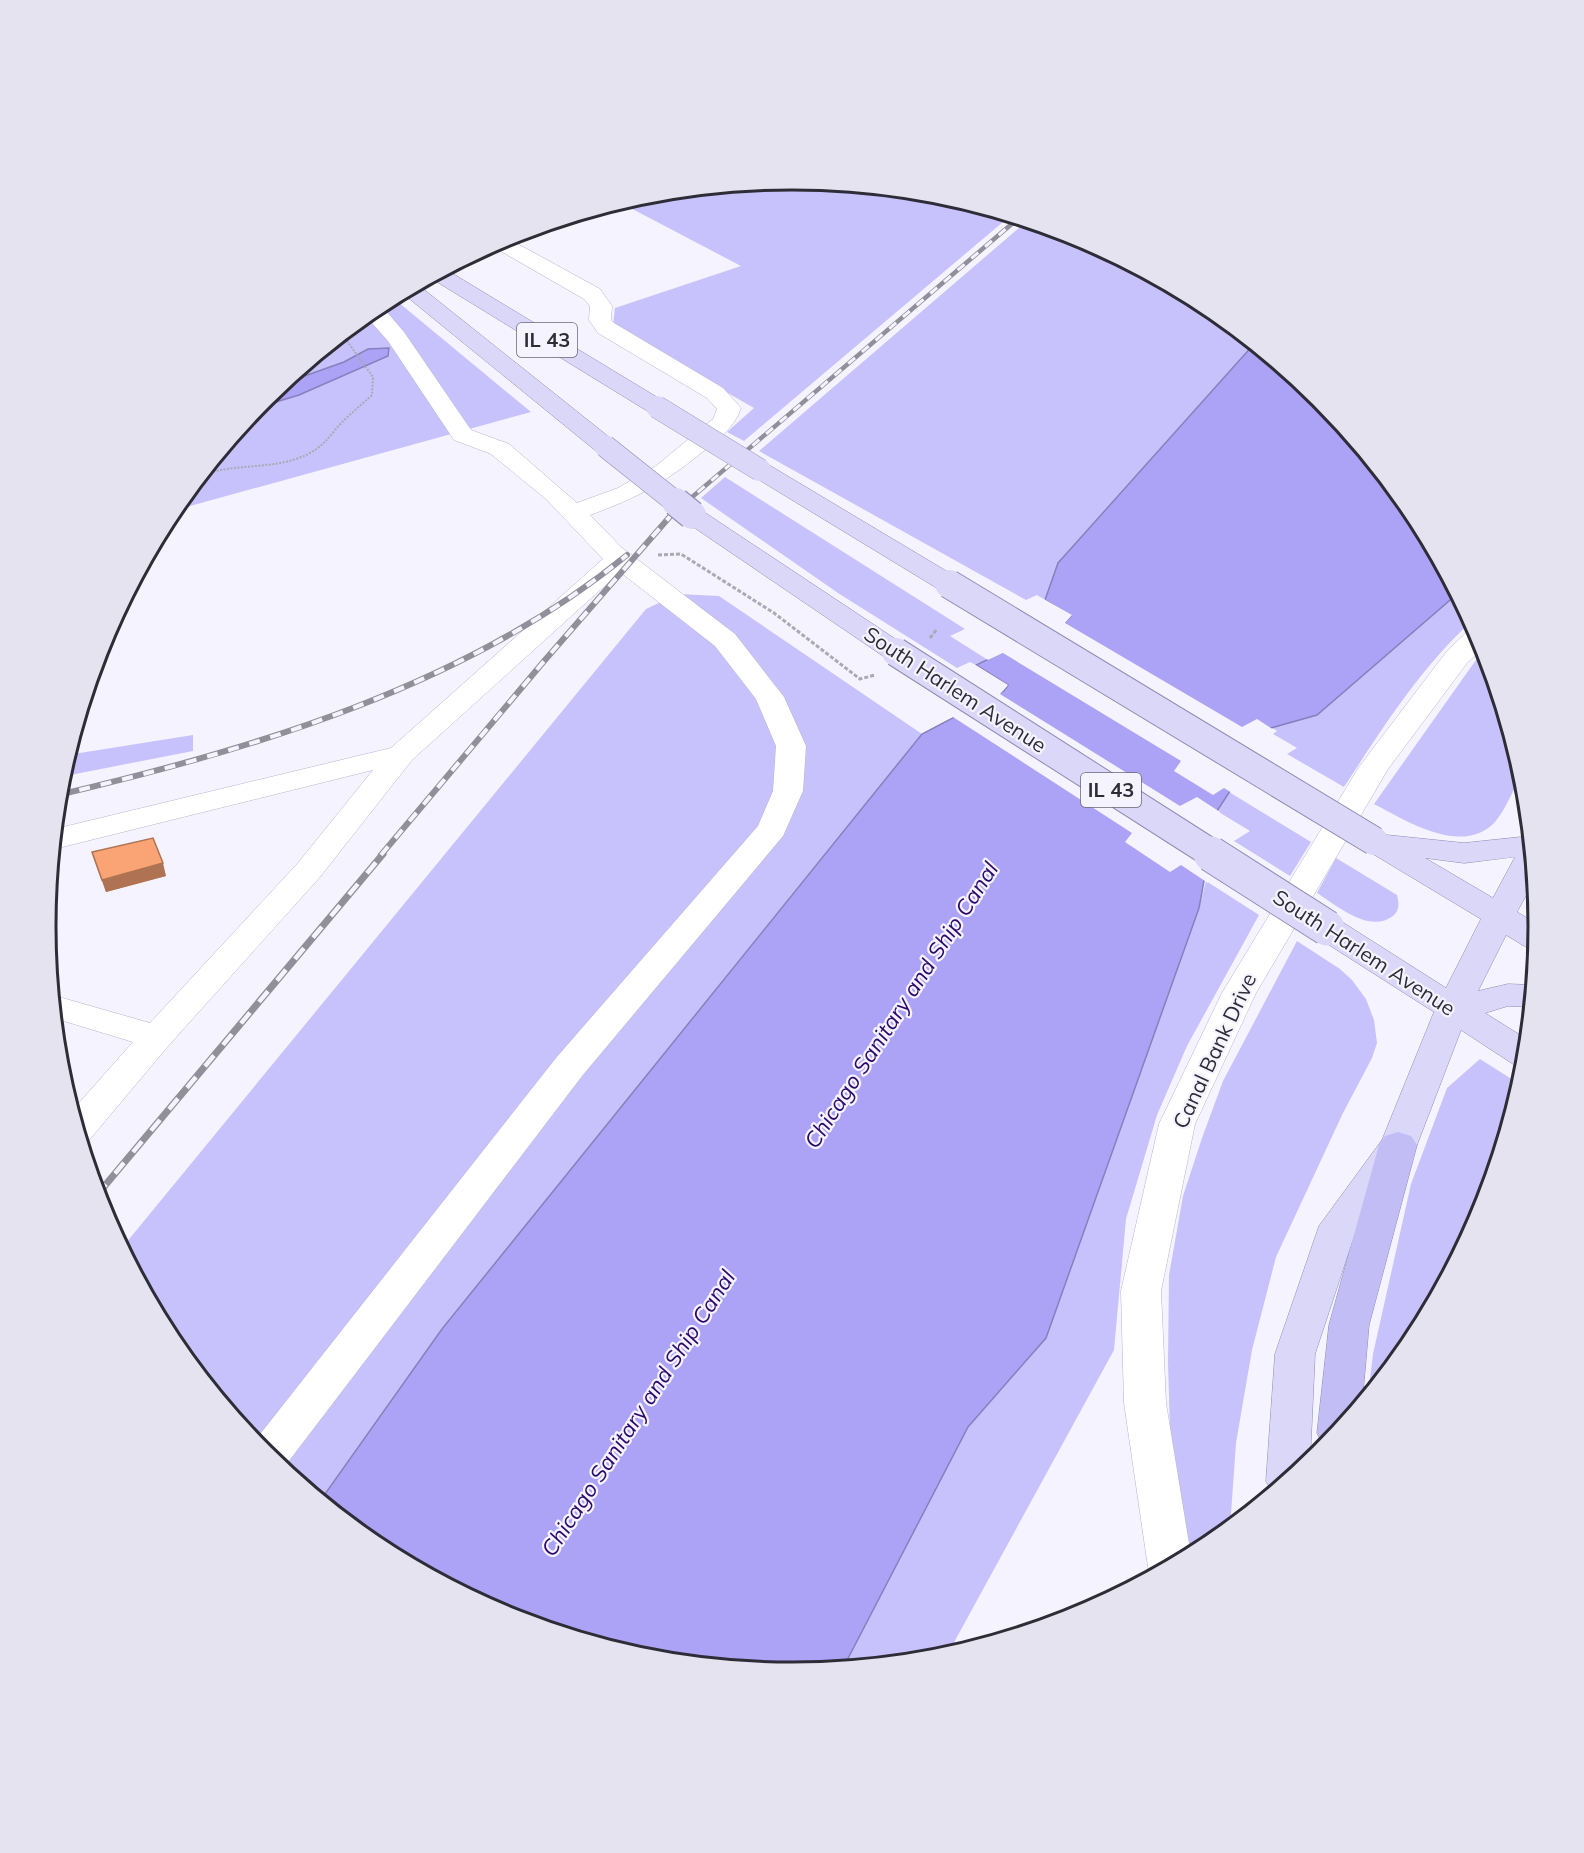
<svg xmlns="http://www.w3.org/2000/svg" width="1584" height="1853" viewBox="0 0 1584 1853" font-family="Mulish,sans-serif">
<rect width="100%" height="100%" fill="#f4f3ff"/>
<g fill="#c7c2fc">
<polygon points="792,180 938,194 1010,216 744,441 727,432 754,408 625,334 613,325 615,308 741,266 619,202 647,194"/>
<polygon points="1027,221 1078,236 1207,306 1254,344 1058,562 1045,600 1037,595 1026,600 759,451"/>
<polygon points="392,297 531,412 172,511 264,398 377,305"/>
<polygon points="725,477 965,629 950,636 988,660 976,665 970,662 957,668 838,593 701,498"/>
<polygon points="678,594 719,596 922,734 442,1329 320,1501 264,1454 171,1341 121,1249 646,609"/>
<path d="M1457 594 1472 621C1420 668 1382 729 1344 787L1287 754 1297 748 1273 734 1277 731 1271 727 1317 715Z"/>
<path d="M1485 651 1522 773C1514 788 1506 809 1495 822 1462 857 1405 820 1374 804L1476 660Z"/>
<polygon points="193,735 193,751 60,777 67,755"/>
<polygon points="1229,792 1311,842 1290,876 1234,841 1250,831 1217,811"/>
<path d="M1336 858 1397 895C1399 903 1400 910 1393 916 1369 934 1336 905 1317 893Z"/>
<polygon points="1206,881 1259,915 1187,1046 1157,1115 1126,1219 1114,1350 946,1657 843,1668 968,1427 1046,1337 1199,908"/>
<polygon points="1297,941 1340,969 1352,980 1366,999 1374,1020 1377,1043 1372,1058 1343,1113 1276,1257 1252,1350 1236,1443 1230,1528 1207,1548 1191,1556 1186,1540 1170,1432 1168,1362 1169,1275 1183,1196 1202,1138 1223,1081"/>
<polygon points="1480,1059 1521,1085 1482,1213 1413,1342 1368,1396 1373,1354 1411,1184 1447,1088"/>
</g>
<g fill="#aca3f6" stroke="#8680bd" stroke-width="1.5">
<polygon points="1254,344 1320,399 1413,512 1457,594 1317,715 1271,728 1217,811 1199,908 1046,1338 968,1427 843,1668 792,1673 646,1659 506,1617 377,1547 320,1501 442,1329 922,734 1004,691 1008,685 976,665 1065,623 1071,616 1045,600 1058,563"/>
<polygon points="389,348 388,356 299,395 256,408 282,384 344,362 368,349"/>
</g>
<g fill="#f4f3ff">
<polygon points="1042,598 1072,615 1065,623 1242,727 1257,719 1274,730 1232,793 1224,788 1213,795 1174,771 1181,761 1003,653 988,660 985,658 1063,621 1067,616 1043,602"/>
<polygon points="974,664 1008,685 1000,694 1180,806 1197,797 1220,812 1208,883 1181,865 1170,872 1125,842 1132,833 953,717 937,724 935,722 1004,686 975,668"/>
</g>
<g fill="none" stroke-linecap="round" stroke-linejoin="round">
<defs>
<g id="minor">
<path d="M505 237 600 289 612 306 611 320 614 323 723 388 741 408C734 428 721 436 706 449 665 483 639 497 590 515L621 547 735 634 784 697 806 746 803 791 783 836 582 1076 282 1470 264 1454 254 1442 556 1058 758 826 773 791 776 746 756 699 715 646 620 572 412 760 320 877 169 1045 90 1139 81 1142 71 1112 133 1042 54 1018 52 995 150 1023 298 863 373 770 54 849 55 829 391 748 603 559 546 499 491 454 454 440 388 341 365 315 380 304 404 332 471 430 509 444 577 503 618 488 656 466 713 419 717 409 707 398 598 333 589 320 590 306 584 299 490 245Z"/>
<polygon points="1476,629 1484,647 1467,663 1388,769 1256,993 1195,1124 1161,1291 1166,1403 1191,1556 1152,1577 1148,1567 1124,1403 1121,1291 1159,1124 1222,993 1359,767 1447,651 1469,630"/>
</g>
<g id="major">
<polygon points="445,269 665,402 669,407 665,412 657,414 649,412 429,277"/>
<polygon points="417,284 614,441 617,446 614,451 605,453 596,451 401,292"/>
<polygon points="760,463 769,465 958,578 962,584 958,590 949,592 940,590 751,475 748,470 751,465"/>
<polygon points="692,507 701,510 906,646 910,652 906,658 896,660 886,658 683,520 679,515 683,510"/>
<path d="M1374 831 1387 835 1464 843 1530 836 1534 881 1517 912 1539 925 1537 949 1526 947 1506 935 1478 991 1508 984 1533 985 1531 1007 1508 1006 1485 1013 1528 1040 1525 1067 1513 1064 1461 1030 1417 1145 1356 1230 1315 1354 1310 1463 1273 1494 1266 1481 1275 1354 1319 1226 1382 1140 1434 1012 1315 936 1310 928 1315 920 1327 917 1339 920 1446 988 1481 919 1363 848 1358 841 1363 834ZM1515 857 1493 898 1425 858 1464 863Z"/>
</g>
<polygon id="highway" points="1398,1132 1411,1136 1417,1145 1369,1325 1362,1404 1327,1447 1323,1445 1317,1433 1329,1325 1379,1145 1385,1136"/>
</defs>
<use href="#minor" stroke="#b6b5cf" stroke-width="1"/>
<use href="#major" stroke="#8e8bb2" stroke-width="1"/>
<use href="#highway" stroke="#8e8bb2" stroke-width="1"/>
<path stroke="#aaa9b4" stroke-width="2" stroke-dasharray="2 1.5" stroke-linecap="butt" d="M200 476C234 462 275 471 308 454 320 448 327 440 335 430 346 417 360 406 372 395L373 377 342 334"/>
<g stroke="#aaa9b4" stroke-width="3" stroke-dasharray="4 2" stroke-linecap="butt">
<polyline points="658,555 681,554 774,613 860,679 875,675"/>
<polyline points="930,638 937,629"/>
</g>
<use href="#minor" fill="#fff" fill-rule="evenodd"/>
<use href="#major" fill="#dad7f9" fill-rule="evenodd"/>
<use href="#highway" fill="#c2bdf5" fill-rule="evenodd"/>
<defs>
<polyline id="rail-far3" points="1013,224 1019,218"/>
<polyline id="rail-far2" points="684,504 1014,222"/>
<g id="rail-far1">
<path d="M58 795C255 749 468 685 627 555"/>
<polyline points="381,855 545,660 673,513 686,502"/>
</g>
<polyline id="rail" points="97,1195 383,854"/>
</defs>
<use href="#rail-far3" stroke="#908f9a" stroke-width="4"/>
<use href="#rail-far2" stroke="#908f9a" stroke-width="4.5"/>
<use href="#rail-far1" stroke="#908f9a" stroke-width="6"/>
<use href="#rail" stroke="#908f9a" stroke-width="7"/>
<use href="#rail-far3" stroke="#f4f3ff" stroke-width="2" stroke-dasharray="8" stroke-linecap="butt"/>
<use href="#rail-far2" stroke="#f4f3ff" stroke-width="3" stroke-dasharray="9" stroke-linecap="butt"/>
<use href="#rail-far1" stroke="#f4f3ff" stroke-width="4" stroke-dasharray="11" stroke-linecap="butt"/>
<use href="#rail" stroke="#f4f3ff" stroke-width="4.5" stroke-dasharray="14" stroke-linecap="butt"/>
<defs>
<g id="major-bridge-far2">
<polyline points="657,407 760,470"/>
<polyline points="605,446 678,504"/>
</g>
<g id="major-bridge-far1">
<polyline points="676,502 692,515"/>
<polyline points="949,584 1374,841"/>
<polyline points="896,652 1214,855"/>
</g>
<polyline id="major-bridge" points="1211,854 1327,928"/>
</defs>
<use href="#major-bridge-far2" stroke="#8e8bb2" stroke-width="23" stroke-linecap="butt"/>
<use href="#major-bridge-far1" stroke="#8e8bb2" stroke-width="30" stroke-linecap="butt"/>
<use href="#major-bridge" stroke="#8e8bb2" stroke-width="37" stroke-linecap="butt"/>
<use href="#major-bridge-far2" stroke="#dad7f9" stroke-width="22"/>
<use href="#major-bridge-far1" stroke="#dad7f9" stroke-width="28"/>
<use href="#major-bridge" stroke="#dad7f9" stroke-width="35"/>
</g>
<polygon fill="#d78d65" points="92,852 166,876 106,892 96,865"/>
<polygon fill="#af7353" points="163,863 166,876 106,892 102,880"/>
<polygon fill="#faa476" stroke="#af7353" stroke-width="1.5" points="153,838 163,863 102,880 92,852"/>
<g text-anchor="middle" stroke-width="4.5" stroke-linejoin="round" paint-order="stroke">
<g fill="#f4f3ff" stroke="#696873" stroke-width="1.5">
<rect x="517" y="323" width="60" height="34" rx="4.5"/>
<rect x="1081" y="773" width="60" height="34" rx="4.5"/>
</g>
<g font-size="20" font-weight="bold" fill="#2e2d37">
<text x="547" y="347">IL 43</text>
<text x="1111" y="797">IL 43</text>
</g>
<g font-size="21" fill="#2e2d37" stroke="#f4f3ff">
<text transform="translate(955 690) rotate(33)" y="7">South Harlem Avenue</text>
<text transform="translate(1364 953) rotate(33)" y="7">South Harlem Avenue</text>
<text transform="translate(1215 1051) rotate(-65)" y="7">Canal Bank Drive</text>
</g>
<g font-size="22" font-style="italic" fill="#2d0b6d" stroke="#f4f3ff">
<text transform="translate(901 1005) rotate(-57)" y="8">Chicago Sanitary and Ship Canal</text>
<text transform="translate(638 1413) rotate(-57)" y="8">Chicago Sanitary and Ship Canal</text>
</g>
</g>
<path d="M0 0H1584V1853H0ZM56 926a736 736 0 1 1 1472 0a736 736 0 1 1-1472 0Z" fill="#e4e3ef" fill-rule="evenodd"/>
<path fill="none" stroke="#2e2d37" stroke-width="3" d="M56 926a736 736 0 1 1 1472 0a736 736 0 1 1-1472 0Z"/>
</svg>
